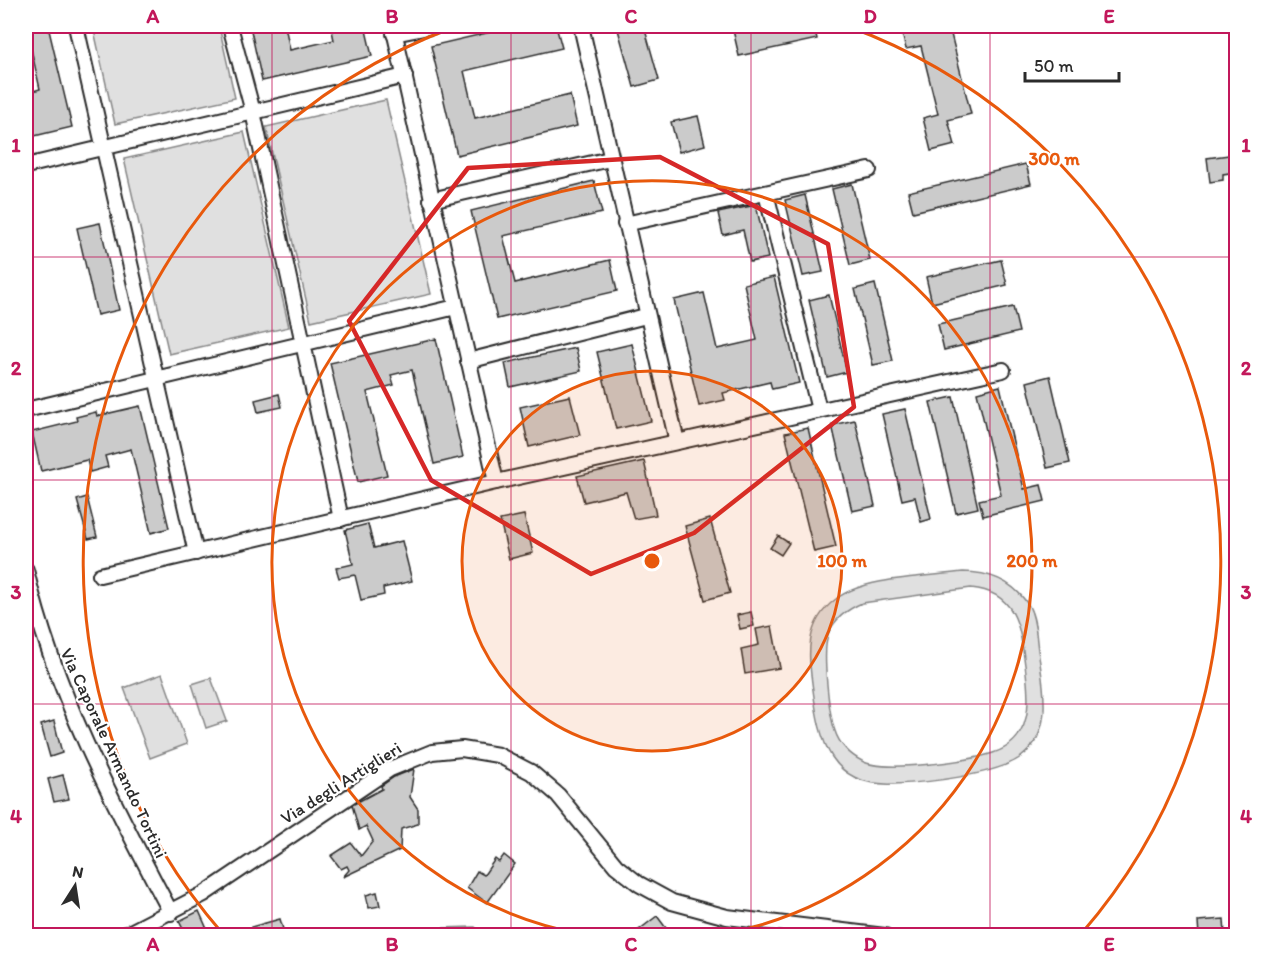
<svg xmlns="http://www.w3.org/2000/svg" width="1262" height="961" viewBox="0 0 1262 961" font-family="Itim,sans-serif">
<rect width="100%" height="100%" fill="#fff"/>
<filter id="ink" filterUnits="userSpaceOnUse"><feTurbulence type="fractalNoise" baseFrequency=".0167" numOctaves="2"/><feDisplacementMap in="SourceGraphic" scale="12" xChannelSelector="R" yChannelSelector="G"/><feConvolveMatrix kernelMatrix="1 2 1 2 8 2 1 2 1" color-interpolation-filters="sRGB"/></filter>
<g filter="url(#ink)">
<g fill="#e0e0e0" stroke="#868686" stroke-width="1.5" fill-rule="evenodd">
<polygon points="93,26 219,26 235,98 115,124"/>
<polygon points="386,100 431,294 311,321 266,127"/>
<polygon points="244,132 289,327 169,354 124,159"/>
<path d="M963 572C990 572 1014 582 1029 606 1036 619 1036 636 1038 650 1043 685 1055 732 1021 757 996 775 926 783 894 784 830 787 820 741 813 690 808 655 804 623 836 599 864 577 927 577 963 572ZM971 588C1017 592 1020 628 1025 665 1030 699 1034 740 993 753 969 761 882 773 862 761 850 755 839 744 835 731 829 714 821 649 829 632 836 617 848 609 862 603Z"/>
<polygon points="162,674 187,744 150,758 124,688"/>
<polygon points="211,678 227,721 206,728 192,684"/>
</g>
<polygon fill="#b6b6b6" stroke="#7e7e7e" stroke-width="1.5" points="475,927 485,935 351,935 364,930"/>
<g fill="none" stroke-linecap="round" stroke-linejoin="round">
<polyline stroke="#636363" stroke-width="1.5" points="382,936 476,936"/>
</g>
<g fill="#cbcbcb" stroke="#2b2b2b" stroke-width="1.5">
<polygon points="26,26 48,26 72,127 26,138 26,93 40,89"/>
<polygon points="250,26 285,26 290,50 334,40 331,26 365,26 372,56 262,81"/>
<polygon points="517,26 556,26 562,48 464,71 475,118 570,95 577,126 457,155 431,46"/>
<polygon points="617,26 644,26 659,80 634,87"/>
<polygon points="753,26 814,26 817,39 739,56 733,30"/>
<polygon points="900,26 926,26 927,30 949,26 971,114 948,120 955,145 931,151 923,118 938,114 921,46 906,49"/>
<polygon points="698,116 705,145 679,152 671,122"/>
<polygon points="1236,154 1236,172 1223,174 1223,180 1210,182 1207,158"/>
<polygon points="1026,164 1031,184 913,212 908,192"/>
<polygon points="594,181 602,213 503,236 515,283 610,260 617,291 497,319 471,211"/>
<polygon points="852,184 870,260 850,265 832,189"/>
<polygon points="805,195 823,272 803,276 785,200"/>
<polygon points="756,205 768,258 750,262 743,230 723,235 718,213"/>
<polygon points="100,223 119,310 97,315 77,228"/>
<polygon points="1001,260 1007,285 932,303 926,277"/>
<polygon points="774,277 799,383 772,389 770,382 723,393 725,400 699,406 674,300 704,293 717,349 757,340 744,284"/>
<polygon points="875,284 893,361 873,365 855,289"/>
<polygon points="829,295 847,372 827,377 809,300"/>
<polygon points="1013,307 1019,332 944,350 938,324"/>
<polygon points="436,339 463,457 434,464 412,370 391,375 394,385 367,392 387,475 358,482 330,363"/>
<polygon points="632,344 651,421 616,429 597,352"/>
<polygon points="576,348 581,371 510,387 505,363"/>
<polygon points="1050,376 1070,463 1047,468 1027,382"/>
<polygon points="1000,386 1024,489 1041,485 1045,501 983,516 979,500 1001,495 977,392"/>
<polygon points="279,394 282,407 258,412 255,400"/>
<polygon points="570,396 580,435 529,447 520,407"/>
<polygon points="953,397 978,508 956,513 930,402"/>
<polygon points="140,406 169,528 151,533 131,449 105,456 108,467 90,472 87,460 41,471 32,432 77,421 76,417 96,412 97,416"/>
<polygon points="905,409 931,519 921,522 915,497 902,500 882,414"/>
<polygon points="855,420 875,506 852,511 832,425"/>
<polygon points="808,428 836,547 814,552 785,433"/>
<polygon points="644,461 656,515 634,519 626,492 584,502 577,476"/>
<polygon points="87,497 97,537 88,539 77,500"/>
<polygon points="524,515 533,553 509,559 500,520"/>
<polygon points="710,519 730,593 705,600 685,526"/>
<polygon points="368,524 374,548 402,541 412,581 383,588 384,595 361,600 355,575 339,578 336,568 353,564 345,530"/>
<polygon points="778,536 789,543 781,555 770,548"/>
<polygon points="751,612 754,626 740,629 737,615"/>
<polygon points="772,626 780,668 745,674 741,649 759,645 756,629"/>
<polygon points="54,721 62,753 50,757 41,725"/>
<polygon points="414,769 410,797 418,809 418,824 401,829 400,850 343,877 349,870 347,866 341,869 331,856 351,843 361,856 373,841 366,826 359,830 352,805 382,789 381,786 394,777"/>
<polygon points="63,775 69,799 54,802 48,779"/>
<polygon points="504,855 515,864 487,903 467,888 477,871 484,875 495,859 499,862"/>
<polygon points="377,892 380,906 369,908 366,895"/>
<polygon points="199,911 207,929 193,936 187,930 184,931 179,921"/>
<polygon points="657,916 672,936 631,936"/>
<polygon points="280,919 285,936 253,936 251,927"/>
<polygon points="1224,919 1225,936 1199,936 1198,921"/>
</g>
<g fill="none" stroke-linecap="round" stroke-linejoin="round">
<defs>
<g id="minor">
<polyline points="76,26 196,553"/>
<polyline points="230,26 253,112 341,519"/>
<polyline points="393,26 496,482"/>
<polyline points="581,26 677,442"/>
<polyline points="394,34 434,26"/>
<polyline points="26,166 405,76"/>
<polyline points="766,193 819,410"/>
<polyline points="431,200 610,159"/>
<polyline points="625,224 869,170"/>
<polyline points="468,361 646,316"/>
<polyline points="26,410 456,307"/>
<path d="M26 570C54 692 113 803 171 913"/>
<polyline points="100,575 496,482 1003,370"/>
<polyline points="123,936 204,894 390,769 432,752 462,749 498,755 531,772 558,795 616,866 639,884 672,902 727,917 885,936"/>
</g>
</defs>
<use href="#minor" stroke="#2b2b2b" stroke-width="18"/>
<use href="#minor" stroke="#fff" stroke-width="14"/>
</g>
</g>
<path fill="none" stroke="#d62828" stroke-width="4.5" stroke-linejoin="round" d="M660 157 828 244 854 407 694 533 591 574 431 480 349 321 468 168Z"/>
<path fill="none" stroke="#c2185b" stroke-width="1.5" stroke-opacity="0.55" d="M272 26V936M511 26V936M751 26V936M990 26V936M26 257H1236M26 480H1236M26 704H1236"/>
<circle cx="652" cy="561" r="190" fill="#e8590c" fill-opacity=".12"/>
<g fill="none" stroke="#e8590c" stroke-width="3">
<circle cx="652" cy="561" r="190"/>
<path d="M586 935A380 380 0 1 1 718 935"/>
<path d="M223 934A569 569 0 0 1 457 26M847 26A569 569 0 0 1 1081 934"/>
</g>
<g text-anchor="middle" stroke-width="4.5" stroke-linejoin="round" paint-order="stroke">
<g font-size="18" fill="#2b2b2b" stroke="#fff">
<text transform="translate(114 753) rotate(65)" y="6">Via Caporale Armando Tortini</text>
<text transform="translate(341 783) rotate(-32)" y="6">Via degli Artiglieri</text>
</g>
</g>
<circle cx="652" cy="561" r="9" fill="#e8590c" stroke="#fff" stroke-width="3"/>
<g font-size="18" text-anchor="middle" font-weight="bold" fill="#e8590c" stroke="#fff" stroke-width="4.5" stroke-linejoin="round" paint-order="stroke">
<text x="1054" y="165">300 m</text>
<text x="842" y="567">100 m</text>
<text x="1032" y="567">200 m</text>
</g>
<rect width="1262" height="961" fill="none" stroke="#fff" stroke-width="66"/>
<g transform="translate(75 886) rotate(12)" stroke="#ffffff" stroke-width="4.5" paint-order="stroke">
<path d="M0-4.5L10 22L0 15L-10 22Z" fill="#2b2b2b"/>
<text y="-9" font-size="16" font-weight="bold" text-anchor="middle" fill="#2b2b2b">N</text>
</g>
<path d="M1025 72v9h94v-9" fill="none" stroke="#2b2b2b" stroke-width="3"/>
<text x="1034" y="72" font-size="18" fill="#2b2b2b" stroke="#ffffff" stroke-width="4.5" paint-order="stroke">50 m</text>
<rect x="33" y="33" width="1196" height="895" fill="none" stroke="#c2185b" stroke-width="2"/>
<g font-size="20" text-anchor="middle" font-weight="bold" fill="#c2185b">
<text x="153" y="23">A</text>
<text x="392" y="23">B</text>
<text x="631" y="23">C</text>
<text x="870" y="23">D</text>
<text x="1109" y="23">E</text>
<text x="16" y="152">1</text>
<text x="1246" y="152">1</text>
<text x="16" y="375">2</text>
<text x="1246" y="375">2</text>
<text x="16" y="599">3</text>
<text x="1246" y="599">3</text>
<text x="16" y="823">4</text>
<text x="1246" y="823">4</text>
<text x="153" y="951">A</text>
<text x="392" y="951">B</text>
<text x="631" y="951">C</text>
<text x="870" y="951">D</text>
<text x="1109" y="951">E</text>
</g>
</svg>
